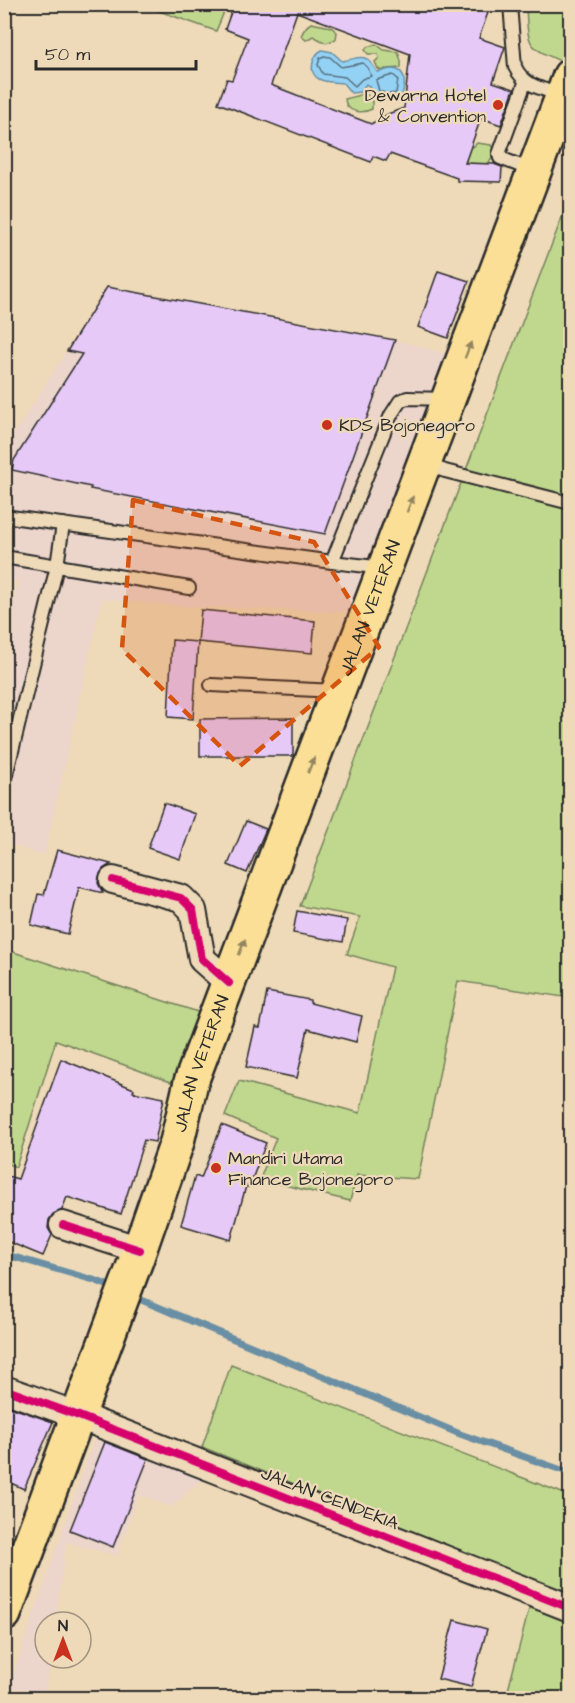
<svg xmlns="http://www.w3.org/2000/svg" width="575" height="1703" viewBox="0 0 575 1703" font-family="'Architects Daughter',sans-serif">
<rect width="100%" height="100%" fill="#eedab8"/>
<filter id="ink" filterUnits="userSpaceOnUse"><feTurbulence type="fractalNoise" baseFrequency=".0167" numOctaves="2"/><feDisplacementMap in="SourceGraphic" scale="12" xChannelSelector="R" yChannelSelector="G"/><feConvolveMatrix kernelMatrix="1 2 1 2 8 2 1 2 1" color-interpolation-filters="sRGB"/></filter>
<g filter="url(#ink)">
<g fill="#ecd5cb">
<polygon points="107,287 395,340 447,354 348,612 178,606 102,599 45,853 40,855 5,842 5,630 19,582 5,578 5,448"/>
<polygon points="97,1431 206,1475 172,1507 139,1495 117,1556 66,1542 56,1622 45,1622 45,1658 52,1658 43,1698 5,1698"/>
</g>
<g fill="#c0d88e" stroke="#76825c" stroke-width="1.5">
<polygon points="142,5 227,5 216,31"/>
<path d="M526 5H570V55L567 64C527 46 528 49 526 5Z"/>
<path d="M311 23 331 27 337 32 336 39 326 43 313 36 306 40 301 36C303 31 306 26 311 23Z"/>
<polygon points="376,44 384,50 398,52 401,61 401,68 385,69 382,71 378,69 375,62 379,58 378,54 368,54 365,50 367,47"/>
<path d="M364 91 372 101V109C362 114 346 113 345 99L360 95Z"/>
<path d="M477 143 491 145 493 150C492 153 493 157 491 160 484 170 471 164 463 160L470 147H473Z"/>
<polygon points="569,199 570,199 570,998 458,981 418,1179 357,1175 350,1201 260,1179 276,1138 225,1116 239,1081 360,1113 392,967 347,954 360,917 300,906"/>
<polygon points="4,949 201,1013 180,1072 171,1082 56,1040 16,1167 5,1163"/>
<polygon points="231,1365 570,1496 570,1594 202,1447"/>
<polygon points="530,1605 570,1620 570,1698 506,1698"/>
</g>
<path fill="#94d2f5" stroke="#6a8fa4" stroke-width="1.5" d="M322 50 332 52 342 61C362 58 365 51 377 72 382 72 387 69 392 69 409 69 405 89 400 99 393 101 381 102 375 96 370 91 372 87 366 84L360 92 351 93 343 83C336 82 326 83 319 79 307 72 313 55 322 50Z"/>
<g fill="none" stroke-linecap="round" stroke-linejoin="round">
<g stroke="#556e7c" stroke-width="1.5">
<polygon points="324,56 330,57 341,67 363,63 368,68 371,76 362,79 355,86 345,77 323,74 318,65 320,58"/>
<polygon points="393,75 398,79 396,93 388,94 379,91 376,80"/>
</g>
<g stroke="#6a8fa4" stroke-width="7">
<polyline points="4,1254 97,1281 116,1289"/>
<polyline points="132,1296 460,1434 570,1473"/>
</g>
</g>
<g fill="#e7c9f8" stroke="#2b2b2b" stroke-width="1.5" fill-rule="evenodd">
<path d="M234 4H491L479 38 505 47 493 82 514 89 501 125 481 118 465 163 494 164 502 167 501 182 457 181V178L390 154 386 161 373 156 371 162 218 103 227 79 232 80 248 38 225 29ZM297 12 410 54 404 108 388 114 371 124 271 85Z"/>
<polygon points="438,271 469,281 448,338 418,327"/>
<polygon points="107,287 395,340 325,534 90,489 91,487 12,470 14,460 82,354 67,351"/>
<polygon points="201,610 315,621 312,653 198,642"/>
<polygon points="172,640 198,642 193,719 168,717"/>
<polygon points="293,718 293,756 200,756 200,719"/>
<polygon points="164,803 195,814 180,859 148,848"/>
<polygon points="246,821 266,829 247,873 228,865"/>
<polygon points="57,850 111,864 103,869 99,876 98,883 103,893 79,887 68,934 31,925 38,894 44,895"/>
<polygon points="297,911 347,920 343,942 293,933"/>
<polygon points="267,992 310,1000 310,1003 362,1016 356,1042 308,1029 297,1078 246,1067 255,1027 260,1028"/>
<polygon points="61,1059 134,1089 133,1092 164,1098 155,1142 144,1140 121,1214 67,1197 62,1210 53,1214 49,1220 48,1228 52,1235 43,1256 4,1240 4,1175 18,1179"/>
<polygon points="222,1125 266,1143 249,1187 246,1186 231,1240 181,1225 195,1176 201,1178"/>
<polygon points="4,1405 53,1422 24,1489 4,1480"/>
<polygon points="105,1442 148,1459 113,1547 70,1530"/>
<polygon points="454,1620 487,1629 471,1687 438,1679"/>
</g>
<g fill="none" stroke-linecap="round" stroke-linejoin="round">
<defs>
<g id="service">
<path d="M510 4 515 67C525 87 541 88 561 95"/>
<polyline points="525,83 499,154 500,158 534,171"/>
<polyline points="425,464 445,471 570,503"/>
<polyline points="4,516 332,562 384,568"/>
<polyline points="4,557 189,588"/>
<polyline points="332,562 391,415 400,401 407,398 448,399"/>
<polyline points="211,685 337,691"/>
<polyline points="4,784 57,566 63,524"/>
</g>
<g id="minor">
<polyline points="113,880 181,898 193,910 202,959 229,983"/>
<polyline points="63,1225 140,1250"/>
<polyline points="4,1389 79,1416 570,1608"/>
</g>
<g id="primary">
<path id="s1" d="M4 1614 136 1260 177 1142 191 1082 570 76"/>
</g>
</defs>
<use href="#service" stroke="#2b2b2b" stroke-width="16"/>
<use href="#minor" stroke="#2b2b2b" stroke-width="30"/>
<use href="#primary" stroke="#2b2b2b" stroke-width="38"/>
<use href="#service" stroke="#eedab8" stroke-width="12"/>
<use href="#minor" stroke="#eedab8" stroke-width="26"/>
<use href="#primary" stroke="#fbdf96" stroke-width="33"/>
<defs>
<g id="cycleway">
<polyline points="113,880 181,898 193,910 202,959 229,983"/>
<polyline points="63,1225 140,1250"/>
<polyline points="4,1389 79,1416 570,1608"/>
</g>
</defs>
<use href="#cycleway" stroke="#eedab8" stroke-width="11"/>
<use href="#cycleway" stroke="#d6006c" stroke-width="8"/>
</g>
<defs><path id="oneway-solid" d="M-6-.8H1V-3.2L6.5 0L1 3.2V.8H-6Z" transform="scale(1.5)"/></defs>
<g fill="#938560">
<use href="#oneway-solid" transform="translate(468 350) rotate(-69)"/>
<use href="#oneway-solid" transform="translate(410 504) rotate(-69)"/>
<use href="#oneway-solid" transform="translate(311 765) rotate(-69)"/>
<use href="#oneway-solid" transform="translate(242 947) rotate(-69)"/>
</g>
</g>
<path fill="#d5540f" fill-opacity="0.2" stroke="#d5540f" stroke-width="4.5" stroke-dasharray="12 8" stroke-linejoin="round" d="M133 500 314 542 379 647 240 766 122 649Z"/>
<g fill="#c8321e" stroke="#eedab8" stroke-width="2">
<circle cx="498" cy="105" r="6"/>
<circle cx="327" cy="425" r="6"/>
<circle cx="216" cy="1168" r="6"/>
</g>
<g text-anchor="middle" stroke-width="4.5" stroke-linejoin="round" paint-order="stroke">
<g font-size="18" fill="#2b2b2b" stroke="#eedab8" text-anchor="start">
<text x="486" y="101" text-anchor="end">Dewarna Hotel<tspan x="486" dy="21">&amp; Convention</tspan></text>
<text x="339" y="431">KDS Bojonegoro</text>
<text x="228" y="1164">Mandiri Utama<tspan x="228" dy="21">Finance Bojonegoro</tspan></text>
</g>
<g font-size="18" fill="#2b2b2b" stroke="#eedab8">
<text dy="6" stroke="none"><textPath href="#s1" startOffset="1071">JALAN VETERAN</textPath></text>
<text dy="6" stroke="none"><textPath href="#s1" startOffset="585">JALAN VETERAN</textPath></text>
<text transform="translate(330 1498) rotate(21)" y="6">JALAN CENDEKIA</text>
</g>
</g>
<rect width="575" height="1703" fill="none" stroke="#eedab8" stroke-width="24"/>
<rect x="12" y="12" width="551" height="1679" fill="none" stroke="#2b2b2b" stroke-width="2" filter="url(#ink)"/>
<g transform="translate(63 1640)"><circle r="28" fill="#eedab8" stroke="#a09480" stroke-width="1.5"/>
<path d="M0-4.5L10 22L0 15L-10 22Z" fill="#c8321e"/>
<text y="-9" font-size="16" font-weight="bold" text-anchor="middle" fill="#2b2b2b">N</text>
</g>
<path d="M36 60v9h160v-9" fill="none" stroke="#2b2b2b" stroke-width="3"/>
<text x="45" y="60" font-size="18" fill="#2b2b2b" stroke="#eedab8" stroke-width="4.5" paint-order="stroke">50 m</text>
</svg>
